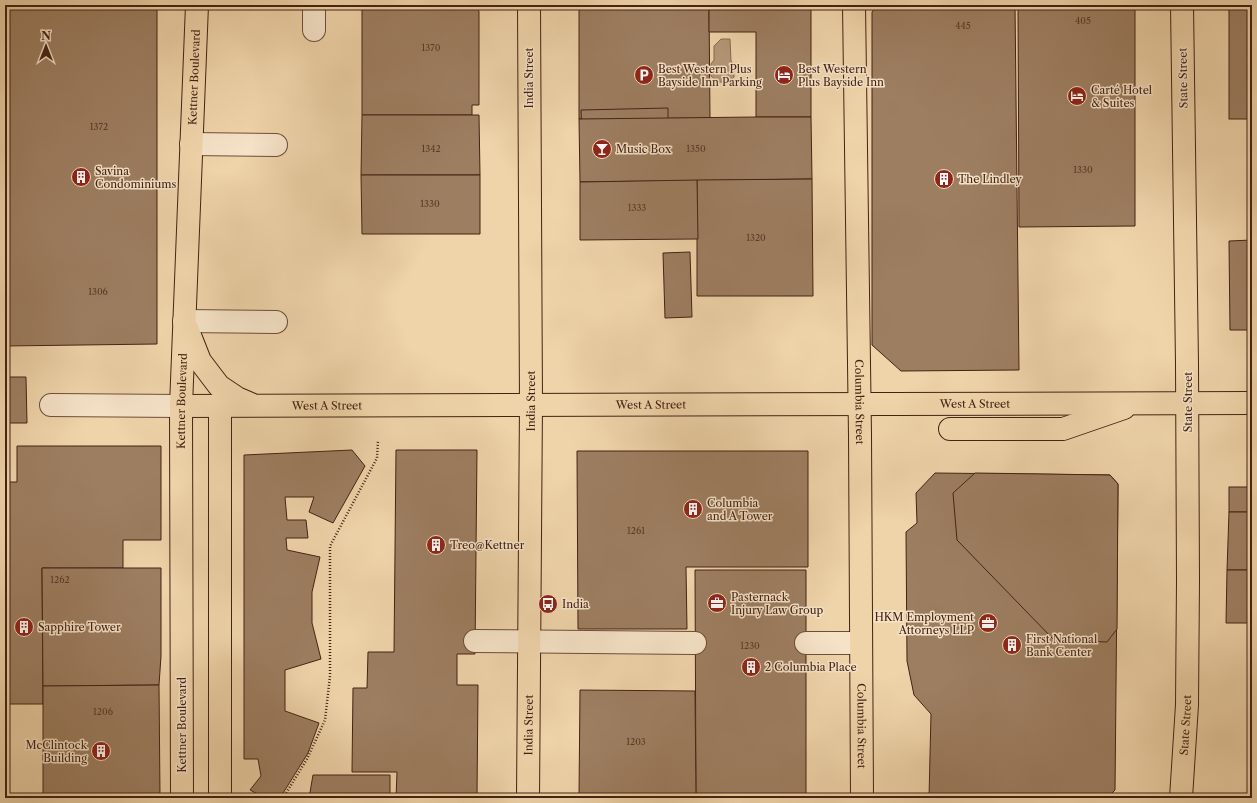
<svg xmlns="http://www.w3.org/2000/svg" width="1257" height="803" viewBox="0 0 1257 803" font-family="'Libre Caslon Text',serif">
<rect width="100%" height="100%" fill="#efd3a9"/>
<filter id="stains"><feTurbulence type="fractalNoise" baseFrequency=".005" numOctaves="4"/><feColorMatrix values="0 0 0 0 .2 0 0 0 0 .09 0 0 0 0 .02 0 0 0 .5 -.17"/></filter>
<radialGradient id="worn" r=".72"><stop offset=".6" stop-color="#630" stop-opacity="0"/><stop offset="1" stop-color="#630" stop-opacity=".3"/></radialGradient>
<polygon fill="#b59776" stroke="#88684f" points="721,39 730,39 731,61 734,65 734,77 729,82 718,82 711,76 711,64 714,60 714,46"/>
<g fill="#9d7e61" stroke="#442214">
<polygon points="362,5 473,5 479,11 479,105 472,105 472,115 362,115"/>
<polygon points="579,5 709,5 710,118 579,119"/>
<polygon points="709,5 811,5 811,117 756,117 756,32 709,32"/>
<polygon points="877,5 1015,5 1019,370 901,371 872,345 872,12"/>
<polygon points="1018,5 1135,5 1135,226 1019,227"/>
<rect x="1229" y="5" width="23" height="114"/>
<polygon points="5,9 157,9 157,344 5,346"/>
<polygon points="668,108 668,128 622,129 623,169 583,170 581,110"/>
<polygon points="362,115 479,115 480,175 361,175"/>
<polygon points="756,117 811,117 812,179 580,182 579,119"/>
<polygon points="361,175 480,175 480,234 362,234"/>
<polygon points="812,179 813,296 697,296 697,180"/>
<polygon points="697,180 698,239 580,240 580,182"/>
<polygon points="1252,240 1252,330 1230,330 1229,241"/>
<polygon points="690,252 692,317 665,318 663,253"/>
<polygon points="9,377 26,377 27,423 9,423"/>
<polygon points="17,446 161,446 161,540 123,540 123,568 42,568 43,704 5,704 5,482 17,482"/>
<polygon points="352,450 365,466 333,523 309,512 314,497 285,497 287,520 306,520 308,538 286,538 287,550 320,557 312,592 312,623 321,659 285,670 285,711 319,723 308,753 280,798 265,798 250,790 261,776 258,759 244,759 244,455"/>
<polygon points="396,450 477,450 475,654 457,654 457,685 478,685 477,798 396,798 397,772 352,772 353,688 367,688 368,652 394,652"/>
<polygon points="577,451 808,451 808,567 686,567 687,629 578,629"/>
<polygon points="935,473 1110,475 1118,484 1115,790 1107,798 929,798 931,714 914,695 907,661 906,532 917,523 916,493"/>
<polygon points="975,473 1110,475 1118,484 1117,629 1107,642 1054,640 957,540 953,493"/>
<rect x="1229" y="487" width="23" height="25"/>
<polygon points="1229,512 1252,512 1252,570 1227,570"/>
<polygon points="42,568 161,568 161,656 159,685 43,686"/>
<polygon points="695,570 806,570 806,798 696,798"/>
<polygon points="1227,570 1252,570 1252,623 1226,623"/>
<polygon points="159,685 160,798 43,798 43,686"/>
<polygon points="580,690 695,691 696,798 579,798"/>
<polygon points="313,775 390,775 390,798 309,798"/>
</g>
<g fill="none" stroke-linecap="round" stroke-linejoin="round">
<defs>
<g id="minor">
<polyline points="314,5 314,30"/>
<polyline points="191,144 276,145"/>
<polyline points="184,321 276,322"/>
<polyline points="51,405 181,406"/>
<polyline points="475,641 695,643"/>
<polyline points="806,643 860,643"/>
</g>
<g id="major">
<path id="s1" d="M854 5 860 435 862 798"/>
<polyline points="187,328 200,361 219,386 237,398 251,404"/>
<path id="s2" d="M181 406 1252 403"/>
<polyline points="950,429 1063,429 1124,408"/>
<path id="s3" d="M182 798 181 406 197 5"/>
<polyline points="220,798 220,405"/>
<path id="s4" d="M528 798 531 404 529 5"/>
<path id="s5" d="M1181 798 1187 705 1188 580 1187 364 1182 5"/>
</g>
</defs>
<use href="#minor" stroke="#6f4e39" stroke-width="24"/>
<use href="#major" stroke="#442214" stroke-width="24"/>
<polyline stroke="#442214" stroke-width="2.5" stroke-dasharray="1 2" stroke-linecap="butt" points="283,798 307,759 325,720 330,676 330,546 377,458 378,441"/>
<use href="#minor" stroke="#f5e2c7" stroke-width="22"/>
<use href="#major" stroke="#efd3a9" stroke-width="22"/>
</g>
<defs>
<symbol id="parking-disc" viewBox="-11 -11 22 22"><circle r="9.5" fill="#8f2418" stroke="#f5e2c7"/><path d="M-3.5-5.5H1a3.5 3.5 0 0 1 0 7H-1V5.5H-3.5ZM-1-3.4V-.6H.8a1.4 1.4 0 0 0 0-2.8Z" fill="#fff"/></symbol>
<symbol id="hotel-disc" viewBox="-11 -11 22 22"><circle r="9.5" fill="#8f2418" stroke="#f5e2c7"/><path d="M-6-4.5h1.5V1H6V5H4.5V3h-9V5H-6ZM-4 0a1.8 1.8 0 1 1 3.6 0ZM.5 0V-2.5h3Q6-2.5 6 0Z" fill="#fff"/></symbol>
<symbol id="bar-disc" viewBox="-11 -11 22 22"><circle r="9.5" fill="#8f2418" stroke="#f5e2c7"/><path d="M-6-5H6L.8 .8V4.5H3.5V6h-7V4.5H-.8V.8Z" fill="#fff"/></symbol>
<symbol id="building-disc" viewBox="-11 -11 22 22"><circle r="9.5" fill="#8f2418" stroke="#f5e2c7"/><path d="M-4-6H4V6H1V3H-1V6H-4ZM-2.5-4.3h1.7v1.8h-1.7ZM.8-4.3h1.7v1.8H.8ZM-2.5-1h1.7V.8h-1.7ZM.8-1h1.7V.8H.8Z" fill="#fff"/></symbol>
<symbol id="office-disc" viewBox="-11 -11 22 22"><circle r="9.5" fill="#8f2418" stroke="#f5e2c7"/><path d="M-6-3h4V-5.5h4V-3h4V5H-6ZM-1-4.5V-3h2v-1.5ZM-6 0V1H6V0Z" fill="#fff"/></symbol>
<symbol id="bus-disc" viewBox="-11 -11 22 22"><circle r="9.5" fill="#8f2418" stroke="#f5e2c7"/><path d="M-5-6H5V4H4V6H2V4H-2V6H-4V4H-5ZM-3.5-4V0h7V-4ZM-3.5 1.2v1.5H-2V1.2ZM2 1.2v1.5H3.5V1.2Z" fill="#fff"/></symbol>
</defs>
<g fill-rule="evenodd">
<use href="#parking-disc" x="633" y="64" width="22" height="22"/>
<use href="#hotel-disc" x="773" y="64" width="22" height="22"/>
<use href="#hotel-disc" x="1066" y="85" width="22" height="22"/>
<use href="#bar-disc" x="591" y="138" width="22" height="22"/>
<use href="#building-disc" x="70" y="166" width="22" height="22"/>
<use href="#building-disc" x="933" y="168" width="22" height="22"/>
<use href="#building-disc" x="682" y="498" width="22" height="22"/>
<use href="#building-disc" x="425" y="534" width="22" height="22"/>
<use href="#office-disc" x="706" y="592" width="22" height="22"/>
<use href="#bus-disc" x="537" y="593" width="22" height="22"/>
<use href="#office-disc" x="977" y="612" width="22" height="22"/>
<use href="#building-disc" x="13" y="616" width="22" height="22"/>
<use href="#building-disc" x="1001" y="634" width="22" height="22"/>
<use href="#building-disc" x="740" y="656" width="22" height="22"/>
<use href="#building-disc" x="90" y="740" width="22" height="22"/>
</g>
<g text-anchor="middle" stroke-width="3" stroke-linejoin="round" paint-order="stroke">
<g font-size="9" fill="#5a3927">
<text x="1083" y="24">405</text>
<text x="963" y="29">445</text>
<text x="431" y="51">1370</text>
<text x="99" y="130">1372</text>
<text x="431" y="152">1342</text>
<text x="696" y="152">1350</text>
<text x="1083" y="173">1330</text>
<text x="430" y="207">1330</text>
<text x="637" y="211">1333</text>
<text x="756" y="241">1320</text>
<text x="98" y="295">1306</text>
<text x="636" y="534">1261</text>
<text x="60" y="583">1262</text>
<text x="750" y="649">1230</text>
<text x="103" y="715">1206</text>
<text x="636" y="745">1203</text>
</g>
<g font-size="11" fill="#442214" stroke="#f5e2c7" text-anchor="start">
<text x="658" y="73">Best Western Plus<tspan x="658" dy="13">Bayside Inn Parking</tspan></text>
<text x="798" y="73">Best Western<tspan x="798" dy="13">Plus Bayside Inn</tspan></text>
<text x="1091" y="94">Carté Hotel<tspan x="1091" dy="13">&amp; Suites</tspan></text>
<text x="616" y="153">Music Box</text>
<text x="95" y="175">Savina<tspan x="95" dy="13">Condominiums</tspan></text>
<text x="958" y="183">The Lindley</text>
<text x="707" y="507">Columbia<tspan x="707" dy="13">and A Tower</tspan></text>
<text x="450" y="549">Treo@Kettner</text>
<text x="731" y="601">Pasternack<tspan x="731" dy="13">Injury Law Group</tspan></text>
<text x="562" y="608">India</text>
<text x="974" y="621" text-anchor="end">HKM Employment<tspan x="974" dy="13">Attorneys LLP</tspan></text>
<text x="38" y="631">Sapphire Tower</text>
<text x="1026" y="643">First National<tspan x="1026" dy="13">Bank Center</tspan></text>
<text x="765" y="671">2 Columbia Place</text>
<text x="87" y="749" text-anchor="end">McClintock<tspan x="87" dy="13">Building</tspan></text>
</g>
<g font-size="11" fill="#442214" stroke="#f5e2c7">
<text dy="4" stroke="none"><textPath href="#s3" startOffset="721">Kettner Boulevard</textPath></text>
<text transform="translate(529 78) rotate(-90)" y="4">India Street</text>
<text transform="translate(1183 78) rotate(-91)" y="4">State Street</text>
<text dy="4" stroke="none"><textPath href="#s3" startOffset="397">Kettner Boulevard</textPath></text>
<text dy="4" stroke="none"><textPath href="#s1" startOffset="397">Columbia Street</textPath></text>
<text dy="4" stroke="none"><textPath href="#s4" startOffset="397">India Street</textPath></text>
<text transform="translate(1188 402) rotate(-90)" y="4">State Street</text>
<text dy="4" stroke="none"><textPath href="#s2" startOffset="794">West A Street</textPath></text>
<text dy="4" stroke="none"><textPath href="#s2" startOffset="470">West A Street</textPath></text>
<text dy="4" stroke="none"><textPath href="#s2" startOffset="146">West A Street</textPath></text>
<text transform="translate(182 725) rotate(-90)" y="4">Kettner Boulevard</text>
<text dy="4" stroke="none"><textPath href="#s4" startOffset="73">India Street</textPath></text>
<text dy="4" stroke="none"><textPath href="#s1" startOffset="721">Columbia Street</textPath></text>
<text dy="4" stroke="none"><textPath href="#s5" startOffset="73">State Street</textPath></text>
</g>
</g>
<rect width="1257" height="803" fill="none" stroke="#efd3a9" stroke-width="20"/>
<rect x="6" y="6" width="1245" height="791" fill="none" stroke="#442214" stroke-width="2"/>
<rect x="10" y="10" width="1237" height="783" fill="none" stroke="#442214"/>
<g transform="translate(46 46)" stroke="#f5e2c7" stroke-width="3" paint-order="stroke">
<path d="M0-3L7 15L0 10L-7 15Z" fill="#442214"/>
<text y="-6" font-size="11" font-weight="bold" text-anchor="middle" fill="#442214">N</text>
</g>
<rect width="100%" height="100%" filter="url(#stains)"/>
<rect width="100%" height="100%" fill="url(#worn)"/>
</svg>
